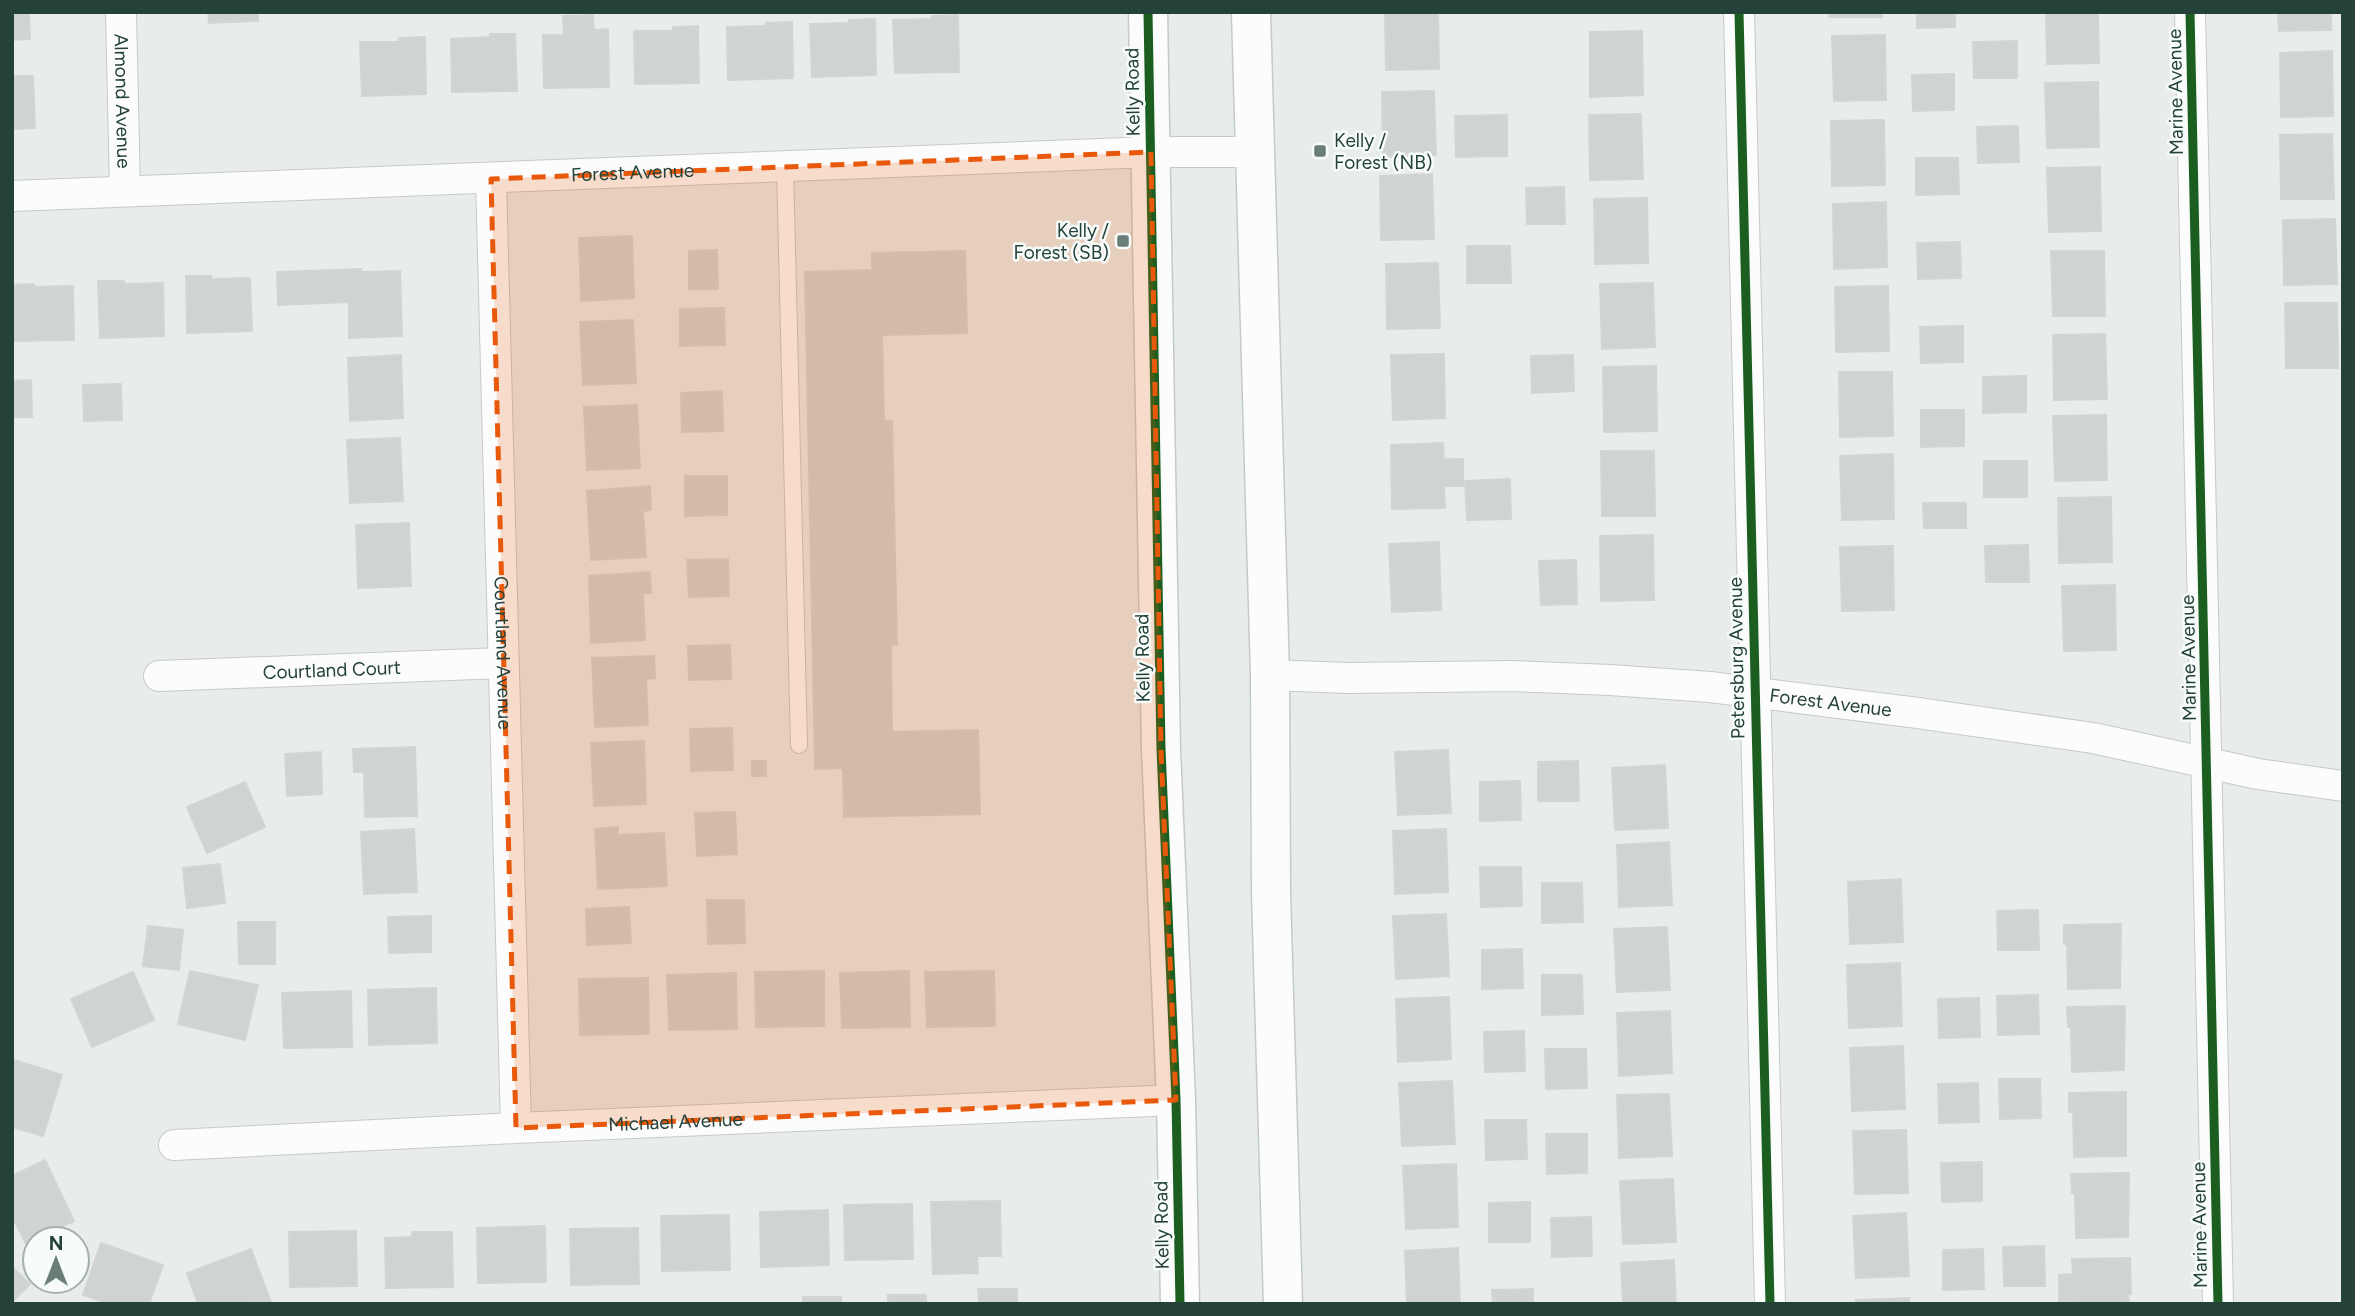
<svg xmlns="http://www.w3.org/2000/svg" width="2355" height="1316" viewBox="0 0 2355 1316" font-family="Figtree,sans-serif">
<rect width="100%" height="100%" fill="#e8edeb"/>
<g fill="#cfd4d2" stroke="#d1d6d4" stroke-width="2">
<polygon points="12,12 29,12 30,39 12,40"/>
<polygon points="208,12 258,12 258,21 209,23"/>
<polygon points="1385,12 1438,12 1439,69 1386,70"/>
<rect x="1829" y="12" width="53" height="5"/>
<polygon points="1917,12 1955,12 1955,27 1917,28"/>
<polygon points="2046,12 2098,12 2099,63 2047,64"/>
<polygon points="2278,12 2331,12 2331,30 2279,31"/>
<polygon points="593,15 594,30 608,29 609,87 544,88 543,35 564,35 563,16"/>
<polygon points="958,15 959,72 895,73 893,20 932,19 932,16"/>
<polygon points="875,19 876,75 812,77 810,24 849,23 849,20"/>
<polygon points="792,22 793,78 728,80 727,27 766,26 766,23"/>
<polygon points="698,26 699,83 635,84 634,31 673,31 673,27"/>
<polygon points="1642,31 1643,95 1590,97 1590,32"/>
<polygon points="490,34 515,34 517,91 452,92 451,39 490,37"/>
<polygon points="1885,35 1886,100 1834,101 1832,36"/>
<polygon points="425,37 426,94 362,96 360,42 399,42 399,38"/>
<polygon points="2017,41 2017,78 1974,78 1973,42"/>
<polygon points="2332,51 2333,116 2281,117 2280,53"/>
<polygon points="1954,74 1954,110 1913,111 1912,75"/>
<polygon points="12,76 33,76 35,128 12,129"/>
<polygon points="2098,82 2099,147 2047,148 2045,83"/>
<polygon points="1434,91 1436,155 1383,157 1382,92"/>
<polygon points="1641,114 1643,179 1590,180 1589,115"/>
<polygon points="1507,115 1507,156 1456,157 1455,116"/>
<polygon points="1884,120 1885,185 1832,186 1831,121"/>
<polygon points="2018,126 2019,162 1978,163 1977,127"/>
<polygon points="2332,134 2334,199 2281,199 2280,135"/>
<polygon points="1916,158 1958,158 1959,194 1916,195"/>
<polygon points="2100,167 2101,231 2049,232 2047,168"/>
<polygon points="1432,174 1434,239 1381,240 1380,176"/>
<polygon points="1564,187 1565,224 1527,224 1526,188"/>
<polygon points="1647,198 1648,263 1595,264 1594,199"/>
<polygon points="1886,202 1887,267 1834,269 1833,204"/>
<polygon points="2335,219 2337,284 2284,285 2283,220"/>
<polygon points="632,236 634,298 581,301 579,238"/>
<polygon points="1960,242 1961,278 1918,279 1917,243"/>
<polygon points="1467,246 1510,246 1511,283 1467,283"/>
<polygon points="717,250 718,289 689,289 689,251"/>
<polygon points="965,251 967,333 882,335 884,421 892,421 897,645 891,645 892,732 978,730 980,814 844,817 843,768 815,769 805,272 872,270 872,253"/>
<polygon points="2051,251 2104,251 2105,316 2053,316"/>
<polygon points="1438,263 1440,328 1387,329 1386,264"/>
<polygon points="361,269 361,272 400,271 402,336 349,338 349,302 278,305 277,272"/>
<polygon points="186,276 211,276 211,279 250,278 252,331 187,333"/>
<polygon points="98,281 124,281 124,284 163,283 164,336 100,338"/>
<polygon points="1653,283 1655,347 1602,349 1600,284"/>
<polygon points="34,284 34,287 73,286 74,340 12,341 12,285"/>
<polygon points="1888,286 1889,351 1836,352 1835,287"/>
<polygon points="2285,303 2337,303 2338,368 2286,368"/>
<polygon points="724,308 725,345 680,346 680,309"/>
<polygon points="633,320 636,383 583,385 580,322"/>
<polygon points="1963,326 1963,362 1921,363 1920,327"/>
<polygon points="2105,334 2107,399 2054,400 2053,335"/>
<polygon points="1444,354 1445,418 1393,420 1391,355"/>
<polygon points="401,355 403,418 350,421 348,358"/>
<polygon points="1573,355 1574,391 1532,393 1531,356"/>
<polygon points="1656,366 1657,431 1604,432 1603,367"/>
<polygon points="1839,372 1892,372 1893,436 1840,437"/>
<polygon points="2026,376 2026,412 1983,413 1983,377"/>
<polygon points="31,380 32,417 12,417 12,381"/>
<polygon points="121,384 122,420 84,421 83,385"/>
<polygon points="722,391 723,431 682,432 681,393"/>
<polygon points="637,405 640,468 587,470 584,407"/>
<polygon points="1921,410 1964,410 1964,446 1921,447"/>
<polygon points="2106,415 2107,480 2055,481 2053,416"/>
<polygon points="400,438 403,501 350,503 347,440"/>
<polygon points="1443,443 1444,459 1463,459 1463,486 1444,486 1445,508 1392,509 1391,445"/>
<polygon points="1601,451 1654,451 1655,516 1602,516"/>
<polygon points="1893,454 1894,519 1842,520 1840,456"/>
<rect x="1984" y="461" width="43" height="36"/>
<polygon points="685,476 727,476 727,515 685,516"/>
<polygon points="1510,479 1511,519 1467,520 1465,481"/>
<polygon points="650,486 651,510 643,511 646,557 591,560 587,491"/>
<polygon points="2111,497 2112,562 2059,563 2058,498"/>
<polygon points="1923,503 1966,503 1966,528 1924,528"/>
<polygon points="409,523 411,586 358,588 356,525"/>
<polygon points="1653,535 1654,600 1601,601 1600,536"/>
<polygon points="1439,542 1441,610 1392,612 1389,544"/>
<polygon points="2028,545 2029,582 1986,582 1985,546"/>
<polygon points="1893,546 1894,610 1842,611 1840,547"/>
<polygon points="728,559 729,596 689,597 687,560"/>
<polygon points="1576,560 1577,604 1541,605 1539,561"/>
<polygon points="650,572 651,593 643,593 645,640 591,643 589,576"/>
<polygon points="2115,585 2116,650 2064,651 2062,586"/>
<polygon points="730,645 731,679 689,680 688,646"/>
<polygon points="654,656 655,678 646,679 648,725 595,727 592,658"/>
<polygon points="732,728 733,770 691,771 690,729"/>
<polygon points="644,741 646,804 594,806 591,743"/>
<polygon points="415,747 417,816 365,817 364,772 354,772 353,749"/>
<polygon points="1448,750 1451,813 1398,815 1395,752"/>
<polygon points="321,752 322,794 287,796 285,754"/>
<rect x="752" y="761" width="14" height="15"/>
<polygon points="1578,761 1579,801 1538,801 1538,762"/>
<polygon points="1665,765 1668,828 1615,830 1612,768"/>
<polygon points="1520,781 1521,820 1480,821 1480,782"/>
<polygon points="245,782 265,827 207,853 187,807"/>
<polygon points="735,812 737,854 697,856 695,813"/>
<polygon points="618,827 618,835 664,833 667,886 598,889 595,829"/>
<polygon points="414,829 417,892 364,894 361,832"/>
<polygon points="1446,829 1448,892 1395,894 1393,831"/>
<polygon points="1669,842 1672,905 1619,907 1617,845"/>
<polygon points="220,864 225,903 187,908 183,868"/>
<polygon points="1480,867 1521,867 1522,906 1481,907"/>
<polygon points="1901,879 1903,942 1850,944 1848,882"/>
<polygon points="1542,883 1582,883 1583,922 1542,923"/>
<polygon points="707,900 744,900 745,943 708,944"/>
<polygon points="629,907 631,943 587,945 586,909"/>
<polygon points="2038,910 2039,950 1998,950 1997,911"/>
<polygon points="1446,914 1449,976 1396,979 1393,916"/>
<polygon points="431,916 431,952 389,953 388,917"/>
<polygon points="238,922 275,922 275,964 239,964"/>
<polygon points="2121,924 2120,988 2068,989 2067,944 2064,944 2064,925"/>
<polygon points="148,926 183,930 179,970 143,966"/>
<polygon points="1667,927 1670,990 1617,992 1614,929"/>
<polygon points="1522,949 1523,988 1482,989 1482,950"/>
<polygon points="1900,963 1902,1026 1849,1028 1847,965"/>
<polygon points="190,971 258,985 245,1040 178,1024"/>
<polygon points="824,971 824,1026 756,1027 755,972"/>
<polygon points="909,971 910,1027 842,1028 840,973"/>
<polygon points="994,971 995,1026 927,1027 925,972"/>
<polygon points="133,972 154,1020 92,1047 71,999"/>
<polygon points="736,973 737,1029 669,1030 667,975"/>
<polygon points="1542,975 1582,975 1583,1014 1542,1015"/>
<polygon points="648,978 649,1034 580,1035 579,979"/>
<polygon points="436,988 437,1043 369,1045 368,990"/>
<polygon points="351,991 352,1047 284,1048 282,993"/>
<polygon points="2038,995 2039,1034 1998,1035 1997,996"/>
<polygon points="1449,997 1451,1059 1398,1062 1396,999"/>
<polygon points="1979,998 1980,1037 1939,1038 1938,999"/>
<polygon points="2125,1006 2124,1070 2072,1072 2071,1027 2068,1027 2067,1007"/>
<polygon points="1670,1011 1672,1073 1619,1076 1617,1013"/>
<polygon points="1524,1031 1525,1071 1485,1072 1484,1032"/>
<polygon points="1903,1046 1905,1109 1852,1111 1850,1048"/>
<polygon points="1545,1049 1586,1049 1587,1088 1546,1089"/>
<polygon points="14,1060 62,1075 43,1136 12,1127 12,1068"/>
<polygon points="1999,1079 2040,1079 2041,1118 2000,1119"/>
<polygon points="1452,1081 1455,1144 1402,1146 1399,1083"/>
<polygon points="1978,1083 1979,1122 1939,1123 1938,1084"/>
<polygon points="2126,1092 2126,1156 2074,1157 2073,1112 2069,1112 2069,1093"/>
<polygon points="1669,1094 1672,1156 1619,1158 1617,1095"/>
<polygon points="1485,1120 1526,1120 1527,1159 1486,1160"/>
<polygon points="1906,1130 1908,1193 1855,1194 1853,1131"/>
<polygon points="1546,1134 1587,1134 1587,1173 1547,1174"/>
<polygon points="45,1160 74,1221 26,1244 12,1216 12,1176"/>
<polygon points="1982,1162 1982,1201 1942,1202 1941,1163"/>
<polygon points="1456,1164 1458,1227 1406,1229 1403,1166"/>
<polygon points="2129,1173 2128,1237 2076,1238 2075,1193 2072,1193 2071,1174"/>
<polygon points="1673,1179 1676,1242 1623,1244 1620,1181"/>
<polygon points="1000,1201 1001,1256 977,1256 978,1273 933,1274 931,1202"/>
<polygon points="1530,1202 1530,1242 1489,1242 1489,1203"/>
<polygon points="912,1204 913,1259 845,1260 844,1205"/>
<polygon points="828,1210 829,1265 761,1267 760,1212"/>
<polygon points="1906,1213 1909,1276 1856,1278 1853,1216"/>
<polygon points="729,1215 730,1270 662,1271 661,1216"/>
<polygon points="1591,1217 1592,1256 1552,1257 1551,1218"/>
<polygon points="545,1226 546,1282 478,1283 477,1228"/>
<polygon points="638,1228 639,1284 571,1285 570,1229"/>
<polygon points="356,1231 357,1286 290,1287 289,1232"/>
<polygon points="412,1232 452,1232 453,1287 386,1288 385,1238 412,1237"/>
<polygon points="101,1243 163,1265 149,1304 109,1304 83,1295"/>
<polygon points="2044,1246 2045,1286 2004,1286 2003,1247"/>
<polygon points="1458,1248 1460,1304 1407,1304 1405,1251"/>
<polygon points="251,1249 271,1302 198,1304 187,1273"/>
<polygon points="1983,1249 1984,1289 1943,1290 1943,1250"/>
<polygon points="2130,1258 2131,1294 2128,1294 2129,1304 2076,1304 2076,1301 2059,1301 2059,1275 2073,1274 2072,1259"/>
<polygon points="1674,1260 1676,1304 1623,1304 1621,1263"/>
<polygon points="12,1267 30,1284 12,1302"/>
<polygon points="978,1289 1017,1289 1017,1304 979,1304"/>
<polygon points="1533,1289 1533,1304 1493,1304 1492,1290"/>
<rect x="888" y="1295" width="38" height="9"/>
<rect x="803" y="1297" width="38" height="7"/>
<polygon points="1909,1298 1909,1304 1856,1304 1856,1300"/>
</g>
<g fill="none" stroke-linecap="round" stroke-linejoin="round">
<defs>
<polyline id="lane" points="785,167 799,745"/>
<g id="street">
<path id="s1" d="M121 12 125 191"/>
<polyline points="1739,12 1770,1304"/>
<polyline points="2190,12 2218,1304"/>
<path id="s2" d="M491 179 516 1128"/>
<path id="s3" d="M12 196 1151 152H1254"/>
<path id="s4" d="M1270 675 1347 678 1513 676 1610 680 1710 687 1918 713 2093 738 2258 774 2343 786"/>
<path id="s5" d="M159 676 503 663"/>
<path id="s6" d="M174 1145 516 1128 1176 1100"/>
</g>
<g id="secondary">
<polyline points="1148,12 1161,749 1176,1100 1180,1304"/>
<polyline points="1251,12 1270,675 1271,892 1283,1304"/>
</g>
</defs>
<use href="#lane" stroke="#c5cac8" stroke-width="18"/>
<use href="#street" stroke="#c5cac8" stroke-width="32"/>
<use href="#secondary" stroke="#c3cbc8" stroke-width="41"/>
<use href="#lane" stroke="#fcfcfc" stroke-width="16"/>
<use href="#street" stroke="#fcfcfc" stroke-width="30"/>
<use href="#secondary" stroke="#fcfcfc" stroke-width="38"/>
<defs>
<g id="cycleway">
<polyline points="1148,12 1161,749 1176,1100 1180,1304"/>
<polyline points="1739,12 1770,1304"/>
<polyline points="2190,12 2218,1304"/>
</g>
</defs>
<use href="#cycleway" stroke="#f7fbf9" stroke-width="13"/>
<use href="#cycleway" stroke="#1b5e20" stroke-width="9"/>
</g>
<path fill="#e8590c" fill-opacity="0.2" stroke="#e8590c" stroke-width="5" stroke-dasharray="14 9" stroke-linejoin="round" d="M1151 152 1161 749 1176 1100 516 1128 491 179Z"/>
<g fill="#697e78" stroke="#f7fbf9" stroke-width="2.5">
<rect x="1313" y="144" width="14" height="14" rx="3.5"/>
<rect x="1116" y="234" width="14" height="14" rx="3.5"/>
</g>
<g text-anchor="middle" stroke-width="5" stroke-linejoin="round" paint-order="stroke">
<g font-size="19" fill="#24423a" stroke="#f7fbf9">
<text transform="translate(1132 92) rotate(-91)" y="7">Kelly Road</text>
<text transform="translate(2175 92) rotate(-91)" y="7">Marine Avenue</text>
<text dy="7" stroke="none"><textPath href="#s1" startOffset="89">Almond Avenue</textPath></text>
<text dy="7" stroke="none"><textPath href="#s3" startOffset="621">Forest Avenue</textPath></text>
<text dy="7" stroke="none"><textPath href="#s2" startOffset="474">Courtland Avenue</textPath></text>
<text transform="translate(1142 658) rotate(-91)" y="7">Kelly Road</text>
<text transform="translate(1736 658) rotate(-91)" y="7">Petersburg Avenue</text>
<text transform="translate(2188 658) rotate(-91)" y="7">Marine Avenue</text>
<text dy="7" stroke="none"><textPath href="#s5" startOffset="173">Courtland Court</textPath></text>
<text dy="7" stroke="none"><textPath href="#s4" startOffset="562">Forest Avenue</textPath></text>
<text dy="7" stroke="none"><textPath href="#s6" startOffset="502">Michael Avenue</textPath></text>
<text transform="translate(1161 1225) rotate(-91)" y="7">Kelly Road</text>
<text transform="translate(2199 1225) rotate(-91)" y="7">Marine Avenue</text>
</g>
<g font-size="19" fill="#24423a" stroke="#f7fbf9" text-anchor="start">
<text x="1334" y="147">Kelly /<tspan x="1334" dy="22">Forest (NB)</tspan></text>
<text x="1109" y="237" text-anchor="end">Kelly /<tspan x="1109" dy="22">Forest (SB)</tspan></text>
</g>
</g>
<rect width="2355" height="1316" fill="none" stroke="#24423a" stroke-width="28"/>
<g transform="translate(56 1260)"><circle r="33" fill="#f7fbf9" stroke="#a3b1ad" stroke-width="2"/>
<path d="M0-5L12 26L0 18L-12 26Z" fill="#697e78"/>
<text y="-10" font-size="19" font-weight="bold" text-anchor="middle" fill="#24423a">N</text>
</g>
</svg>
